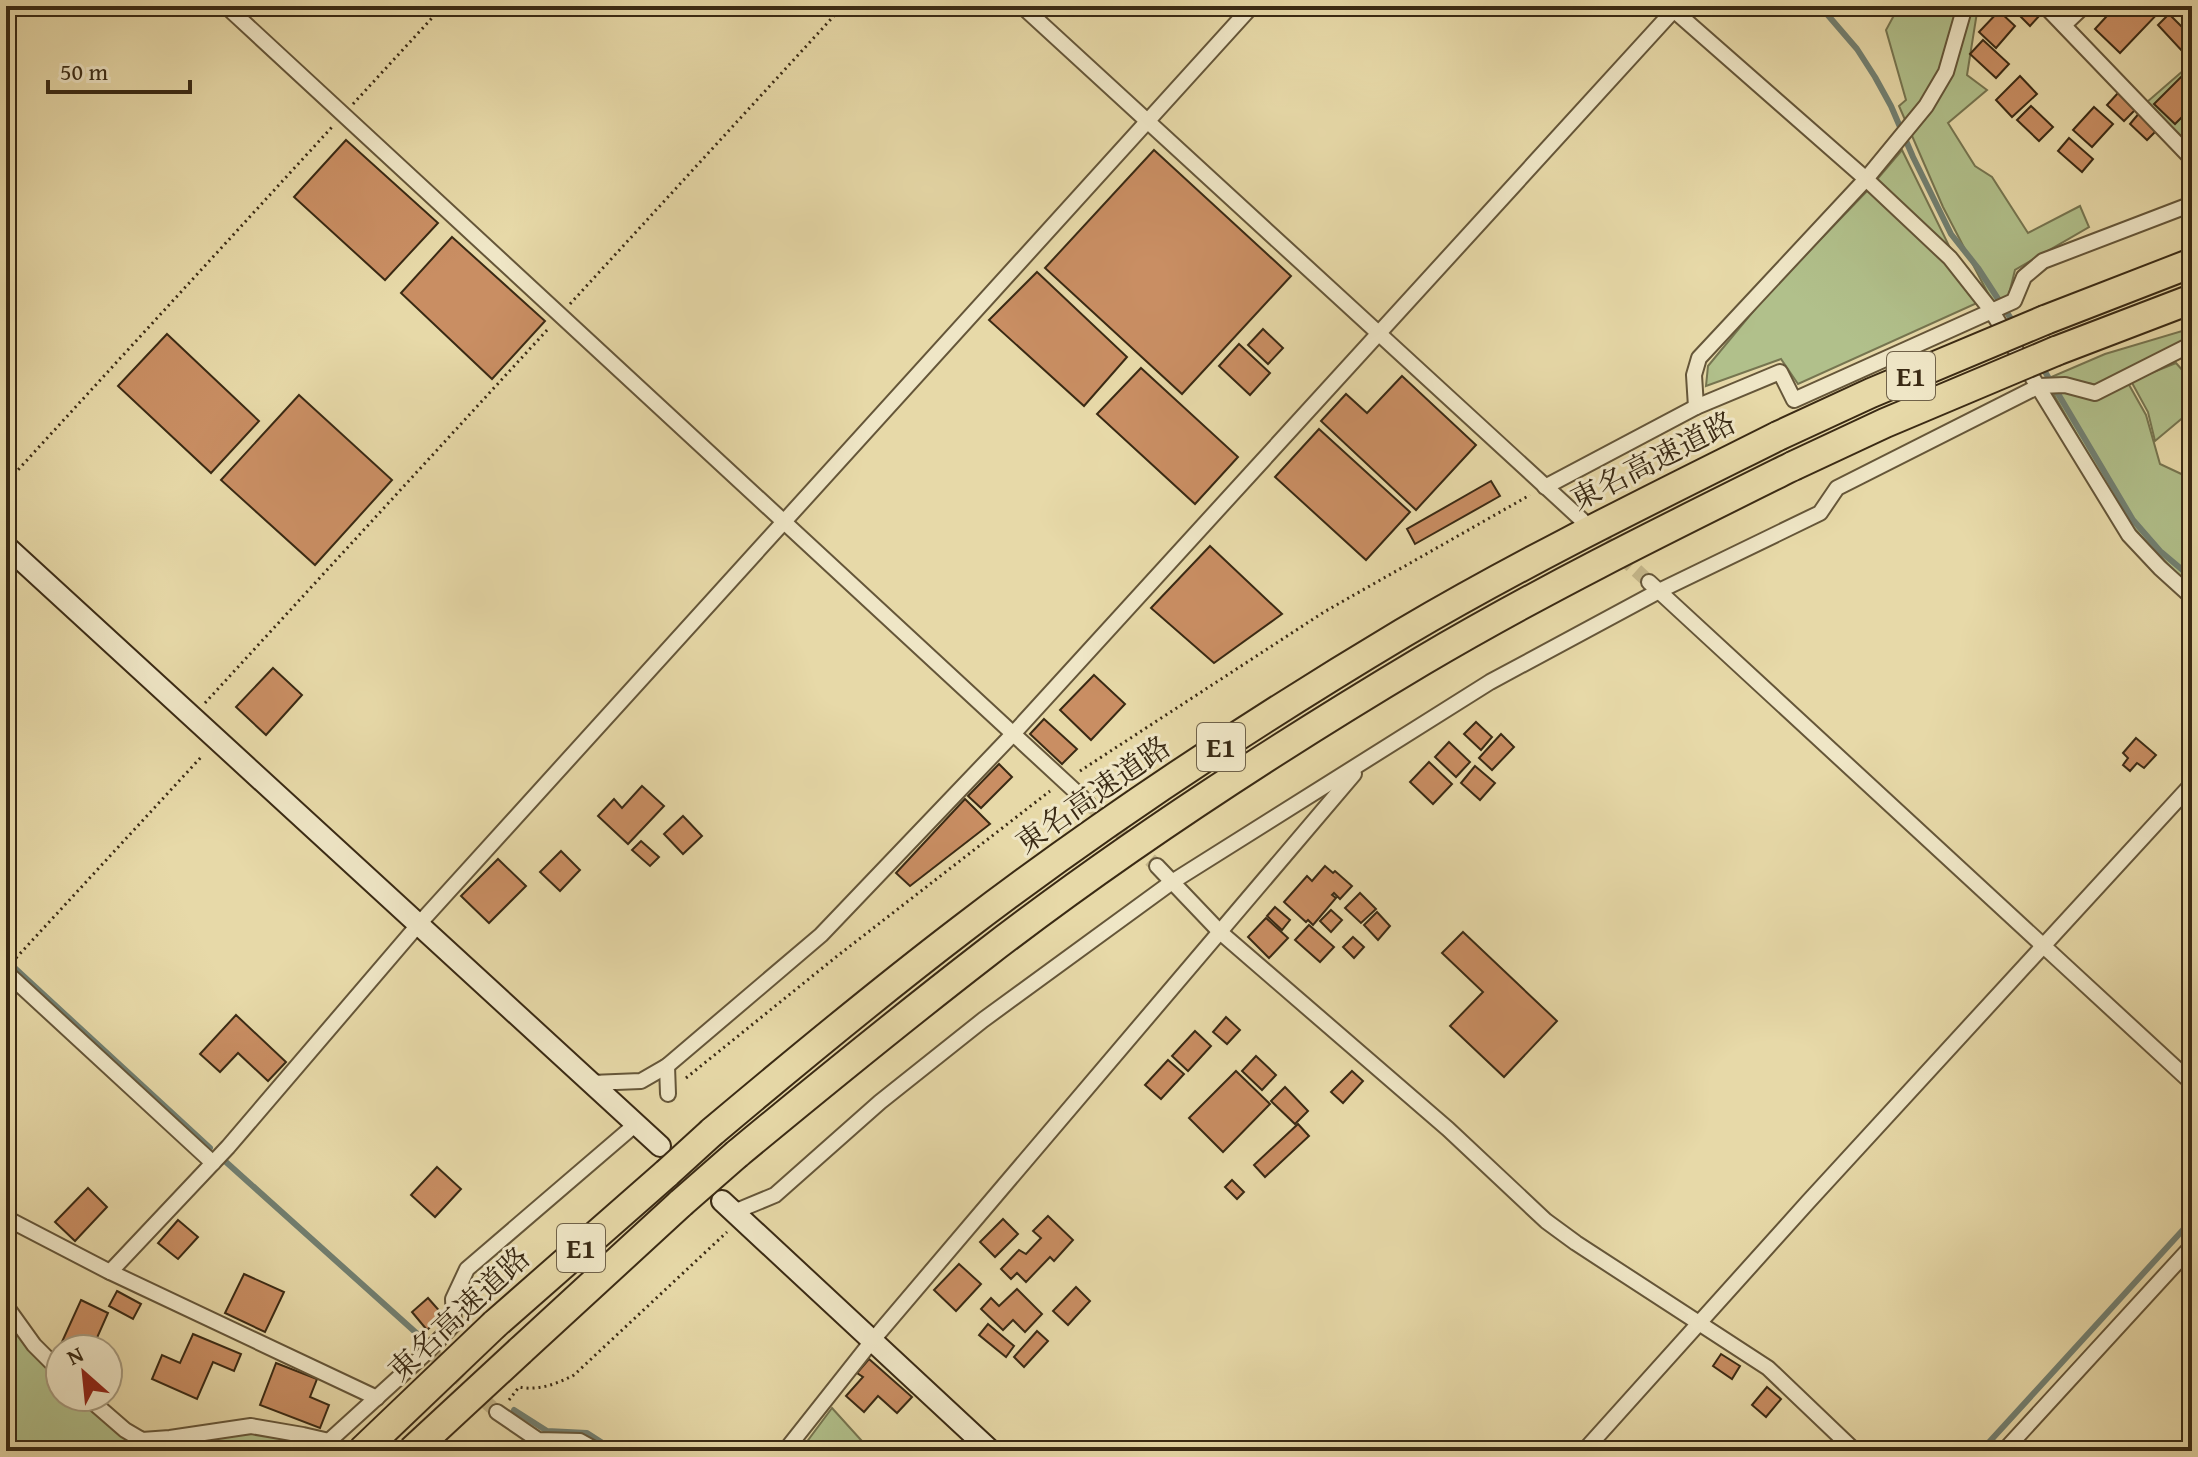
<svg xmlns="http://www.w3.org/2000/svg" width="2198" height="1457" viewBox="0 0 2198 1457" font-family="'Gentium Book Plus','Noto Serif JP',serif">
<rect width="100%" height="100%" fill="#e7d9a8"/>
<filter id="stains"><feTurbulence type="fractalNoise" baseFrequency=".0025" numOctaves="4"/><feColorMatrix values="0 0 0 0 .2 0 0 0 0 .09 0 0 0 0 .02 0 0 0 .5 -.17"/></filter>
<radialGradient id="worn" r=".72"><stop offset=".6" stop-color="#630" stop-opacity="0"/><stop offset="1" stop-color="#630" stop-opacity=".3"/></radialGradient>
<g fill="#b1c08b" stroke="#767550" stroke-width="2">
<polygon points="1899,6 1978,6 1967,75 1987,90 1948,123 1975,166 1992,177 2028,233 2080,206 2089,227 2015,270 2008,298 1995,307 1943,207 1899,106 1906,100 1886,30"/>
<polygon points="2192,63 2192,147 2147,102"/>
<polygon points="1902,150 1977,303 1798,384 1781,359 1706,386 1708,366 1765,297 1868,190"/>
<polygon points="2192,328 2192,348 2100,385 2049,378 2105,354"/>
<polygon points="2176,363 2192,381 2192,410 2155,441 2148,412 2131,381"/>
<polygon points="2128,383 2146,415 2160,464 2192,479 2192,590 2125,519 2054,395 2062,392 2094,397"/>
<polygon points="6,1305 60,1376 60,1397 83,1397 142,1440 266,1429 329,1441 334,1451 6,1451"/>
<polygon points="832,1408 871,1451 800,1451"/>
</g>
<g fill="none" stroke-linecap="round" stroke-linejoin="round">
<g stroke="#728072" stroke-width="6">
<polyline points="1820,6 1857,49 1875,77 1891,106 1913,157 1951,234 1978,268 2015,325"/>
<polyline points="2041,365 2133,520 2160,551 2192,578"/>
<polyline points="6,960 210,1148"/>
<polyline points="226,1162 423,1339"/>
<polyline points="514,1410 547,1431 587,1433 615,1451"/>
<polyline points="1981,1451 2192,1220"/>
</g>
</g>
<g fill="#c98e63" stroke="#3a2a14" stroke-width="2">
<polygon points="2010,6 2031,6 2040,15 2030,26"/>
<polygon points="2116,6 2160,6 2163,8 2120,53 2095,29"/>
<polygon points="1999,11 2015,26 1996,48 1979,32"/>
<polygon points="2169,14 2192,37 2192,41 2183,52 2158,25"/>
<polygon points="1983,40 2009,64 1996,78 1970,54"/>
<polygon points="2191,67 2192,107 2175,124 2154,104"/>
<polygon points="2020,76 2037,94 2012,117 1996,100"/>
<polygon points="2118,93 2135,110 2124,121 2107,105"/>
<polygon points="2031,106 2053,127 2039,141 2017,120"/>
<polygon points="2094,107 2113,124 2092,147 2073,130"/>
<polygon points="2140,112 2158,129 2147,140 2130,124"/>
<polygon points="2069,138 2093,159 2082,172 2058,151"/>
<polygon points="346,140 438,223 385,280 294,197"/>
<polygon points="1154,150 1291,276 1182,394 1045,268"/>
<polygon points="452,237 545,321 492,379 401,293"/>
<polygon points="1037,272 1127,357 1084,406 989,320"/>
<polygon points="1263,329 1283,348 1268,364 1248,345"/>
<polygon points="167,334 259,421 211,473 118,386"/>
<polygon points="1239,344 1270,373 1250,395 1219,366"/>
<polygon points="1141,368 1238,457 1195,504 1097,414"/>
<polygon points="1402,376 1476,445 1416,510 1321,421 1346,394 1367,413"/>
<polygon points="299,395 392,480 315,565 221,480"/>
<polygon points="1319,429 1410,512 1366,560 1275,477"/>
<polygon points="1491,481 1500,496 1415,544 1407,529"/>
<polygon points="1210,546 1282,614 1214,663 1151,608"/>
<polygon points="273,668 302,695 266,735 236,707"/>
<polygon points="1094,675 1125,704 1091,740 1060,710"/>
<polygon points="1044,719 1077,749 1062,764 1030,734"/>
<polygon points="1476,722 1492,737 1481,750 1464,734"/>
<polygon points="1501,734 1514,747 1492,770 1479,758"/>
<polygon points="2136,738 2156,755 2144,768 2137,763 2130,771 2123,765 2128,758 2123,753"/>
<polygon points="1449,742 1470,762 1456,777 1435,757"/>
<polygon points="1429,762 1452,784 1433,804 1410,782"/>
<polygon points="999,764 1012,777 981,808 968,796"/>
<polygon points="1475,766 1495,783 1480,800 1461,783"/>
<polygon points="642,786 664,806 628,844 598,816 614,799 622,808"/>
<polygon points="965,799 990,824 910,886 896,873"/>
<polygon points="683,816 702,836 683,854 664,834"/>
<polygon points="641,841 659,857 650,866 632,850"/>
<polygon points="561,851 580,870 560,891 540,872"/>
<polygon points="498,859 526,886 489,923 461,896"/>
<polygon points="1325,866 1333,873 1335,871 1352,886 1340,899 1334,893 1332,895 1336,898 1313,925 1308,920 1306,922 1284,902 1307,876 1312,881"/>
<polygon points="1360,893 1376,909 1361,923 1345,908"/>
<polygon points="1275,907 1290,920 1282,930 1267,916"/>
<polygon points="1331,910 1342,920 1331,932 1320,921"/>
<polygon points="1377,912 1390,926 1378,940 1364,925"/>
<polygon points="1266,918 1288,938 1269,958 1248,937"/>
<polygon points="1309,925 1334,947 1320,962 1295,940"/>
<polygon points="1463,932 1557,1021 1504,1077 1450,1026 1483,992 1442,953"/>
<polygon points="1353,937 1364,947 1354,958 1343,947"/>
<polygon points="236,1015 286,1062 268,1081 238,1053 220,1072 200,1054"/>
<polygon points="1226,1017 1240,1030 1227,1044 1213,1032"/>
<polygon points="1195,1031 1211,1046 1188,1071 1172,1056"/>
<polygon points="1256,1056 1276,1075 1262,1090 1242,1071"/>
<polygon points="1168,1060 1184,1074 1161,1099 1145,1085"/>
<polygon points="1236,1071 1270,1104 1223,1152 1189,1118"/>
<polygon points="1352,1071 1363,1081 1343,1103 1331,1092"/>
<polygon points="1285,1087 1308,1111 1295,1124 1271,1101"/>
<polygon points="1298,1124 1309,1136 1265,1177 1254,1165"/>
<polygon points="437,1167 461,1189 435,1217 411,1195"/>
<polygon points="1232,1180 1244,1192 1237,1199 1225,1187"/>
<polygon points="88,1188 107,1207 75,1241 55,1222"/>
<polygon points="1048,1216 1073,1240 1054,1261 1050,1257 1026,1282 1017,1273 1011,1279 1001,1269 1019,1250 1026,1254 1041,1238 1033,1231"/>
<polygon points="1003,1219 1018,1234 995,1257 980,1242"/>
<polygon points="178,1220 198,1237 178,1259 158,1243"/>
<polygon points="959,1264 981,1284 956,1311 934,1290"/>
<polygon points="244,1274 284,1292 265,1332 225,1313"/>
<polygon points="1076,1287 1090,1301 1068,1325 1053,1311"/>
<polygon points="1017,1289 1042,1314 1025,1332 1013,1320 1003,1330 981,1309 991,1298 999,1306"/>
<polygon points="117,1291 141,1304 133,1319 109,1306"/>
<polygon points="428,1298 443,1315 427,1330 412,1312"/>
<polygon points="81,1300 108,1313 92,1349 72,1349 61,1344"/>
<polygon points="988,1324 1014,1346 1006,1357 979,1335"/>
<polygon points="1037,1331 1048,1341 1024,1367 1014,1357"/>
<polygon points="193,1334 241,1354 234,1371 213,1362 197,1399 152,1379 162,1355 180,1363"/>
<polygon points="1721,1354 1740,1366 1732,1379 1713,1366"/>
<polygon points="869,1359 912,1397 897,1413 878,1396 864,1412 846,1396 863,1377 857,1373"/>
<polygon points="276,1363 317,1379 310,1397 329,1405 320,1428 260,1405"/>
<polygon points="1767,1387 1781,1399 1766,1417 1752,1405"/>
</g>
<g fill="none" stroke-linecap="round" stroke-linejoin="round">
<g stroke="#c4b68a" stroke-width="14" stroke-dasharray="14 7" stroke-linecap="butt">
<polyline points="1590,528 1649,582"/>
<polyline points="1088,803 1157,866"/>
<polyline points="435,1356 497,1412"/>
</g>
<defs>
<g id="street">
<polyline points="226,6 1088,803"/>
<polyline points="1022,6 1582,520"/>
<polyline points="1669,6 1866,179 1950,258 1991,310 2129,535 2160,568 2192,597"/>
<polyline points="2045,6 2192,159"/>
<polyline points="2168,6 2170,8 2172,6"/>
<polyline points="2064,25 2084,6"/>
<polyline points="1696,407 1694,375 1699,358 1866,179 1926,106 1946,72 1965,6"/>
<polyline points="1545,487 1696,407 1780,372 1794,400 2014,301 2024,277 2043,261 2192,204"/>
<polyline points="1649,582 2192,1083"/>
<polyline points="1157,866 1220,932 1448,1129 1546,1221 1576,1243 1768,1368 1855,1451"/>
<polyline points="6,972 213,1163"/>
<polyline points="667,1066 668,1094"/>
<polyline points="591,1083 641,1081 667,1066 821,935 1013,734 1673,11"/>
<polyline points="734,1212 775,1195 880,1102 983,1020 1172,882 1490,682 1659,591 1820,513 1837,488 2039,386 2065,385 2095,393 2192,344"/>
<polyline points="6,1218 108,1271 377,1398"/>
<polyline points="110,1272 228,1147 418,925 1252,6"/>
<polyline points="6,1306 34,1345 60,1371"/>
<polyline points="87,1397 125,1430 142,1440 170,1438 251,1426 303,1435 329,1441 339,1451"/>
<polyline points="497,1412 538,1440 580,1441 598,1451"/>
<polyline points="329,1441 428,1351 454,1324 453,1299 467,1269 636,1124"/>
<polyline points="785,1451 872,1341 1354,774"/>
<polyline points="1584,1451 1808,1202 2192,784"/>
<polyline points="2004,1451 2192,1246"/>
</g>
<g id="secondary">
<polyline points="6,546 660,1146"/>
<polyline points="722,1201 991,1451"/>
</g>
<g id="highway">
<polyline points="2045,320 2192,263"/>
<polyline points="2056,351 2192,299"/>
<path d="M712 1132C794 1063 876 995 961 930 1102 822 1251 724 1403 633 1525 561 1652 499 1778 436"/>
<path d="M737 1154C818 1087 900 1020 984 955 1121 849 1273 750 1422 661 1542 590 1668 528 1793 466"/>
<polyline points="495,1324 667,1173"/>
<polyline points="520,1351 681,1203"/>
</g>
</defs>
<use href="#street" stroke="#655639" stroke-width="18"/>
<use href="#secondary" stroke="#3a2a14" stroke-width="24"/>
<use href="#highway" stroke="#3a2a14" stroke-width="32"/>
<g stroke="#3a2a14" stroke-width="3" stroke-dasharray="2 4" stroke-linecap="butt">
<polyline points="353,104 443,6"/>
<polyline points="570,304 843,6"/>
<polyline points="6,483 332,127"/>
<polyline points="205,703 549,328"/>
<polyline points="1080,771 1324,612 1530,495"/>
<polyline points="16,958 203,755"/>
<polyline points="686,1078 836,957 1050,791"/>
<path d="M509 1400 519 1387C538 1391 557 1384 574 1375L727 1232"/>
</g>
<use href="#street" stroke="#efe6c6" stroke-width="14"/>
<use href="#secondary" stroke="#efe6c6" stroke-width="20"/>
<use href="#highway" stroke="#e7d9a8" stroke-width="28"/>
<defs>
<g id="highway-bridge">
<polyline points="1778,436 1871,393 2045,320"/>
<polyline points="1793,466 1885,423 2056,351"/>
<polyline points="667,1173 712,1132"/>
<polyline points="681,1203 737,1154"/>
<polyline points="362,1451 495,1324"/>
<polyline points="412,1451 520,1351"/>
</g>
</defs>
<use href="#highway-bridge" stroke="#3a2a14" stroke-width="32" stroke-linecap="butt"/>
<use href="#highway-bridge" stroke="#e7d9a8" stroke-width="28"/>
</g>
<g text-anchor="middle" stroke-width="6" stroke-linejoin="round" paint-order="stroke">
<g fill="#efe6c6" stroke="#706249" stroke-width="2">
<rect x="1887" y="352" width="48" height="48" rx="6"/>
<rect x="1197" y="723" width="48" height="48" rx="6"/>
<rect x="557" y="1224" width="48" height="48" rx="6"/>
</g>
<g font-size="28" font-weight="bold" fill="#3a2a14">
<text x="1911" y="386">E1</text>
<text x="1221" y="757">E1</text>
<text x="581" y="1258">E1</text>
</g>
<g font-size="30" fill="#3a2a14" stroke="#efe6c6">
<text transform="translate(1653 461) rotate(-27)" y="10">東名高速道路</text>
<text transform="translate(1093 795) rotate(-35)" y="10">東名高速道路</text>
<text transform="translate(459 1314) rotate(-43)" y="10">東名高速道路</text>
</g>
</g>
<rect width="2198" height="1457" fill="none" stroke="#e7d9a8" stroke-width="32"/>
<rect x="8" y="8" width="2182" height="1441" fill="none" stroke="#3a2a14" stroke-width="4"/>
<rect x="16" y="16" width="2166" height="1425" fill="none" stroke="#3a2a14" stroke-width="2"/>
<g transform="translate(84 1373) rotate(333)"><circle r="38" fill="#efe6c6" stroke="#a79b7f" stroke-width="2"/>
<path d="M0-6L14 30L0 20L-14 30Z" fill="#8f2418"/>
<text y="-12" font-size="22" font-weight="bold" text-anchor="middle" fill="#3a2a14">N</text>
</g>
<path d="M48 80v12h142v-12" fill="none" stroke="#3a2a14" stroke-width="4"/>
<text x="60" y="80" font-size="24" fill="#3a2a14" stroke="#efe6c6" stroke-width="6" paint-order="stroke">50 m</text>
<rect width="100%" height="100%" filter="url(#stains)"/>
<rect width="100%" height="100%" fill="url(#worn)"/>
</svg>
